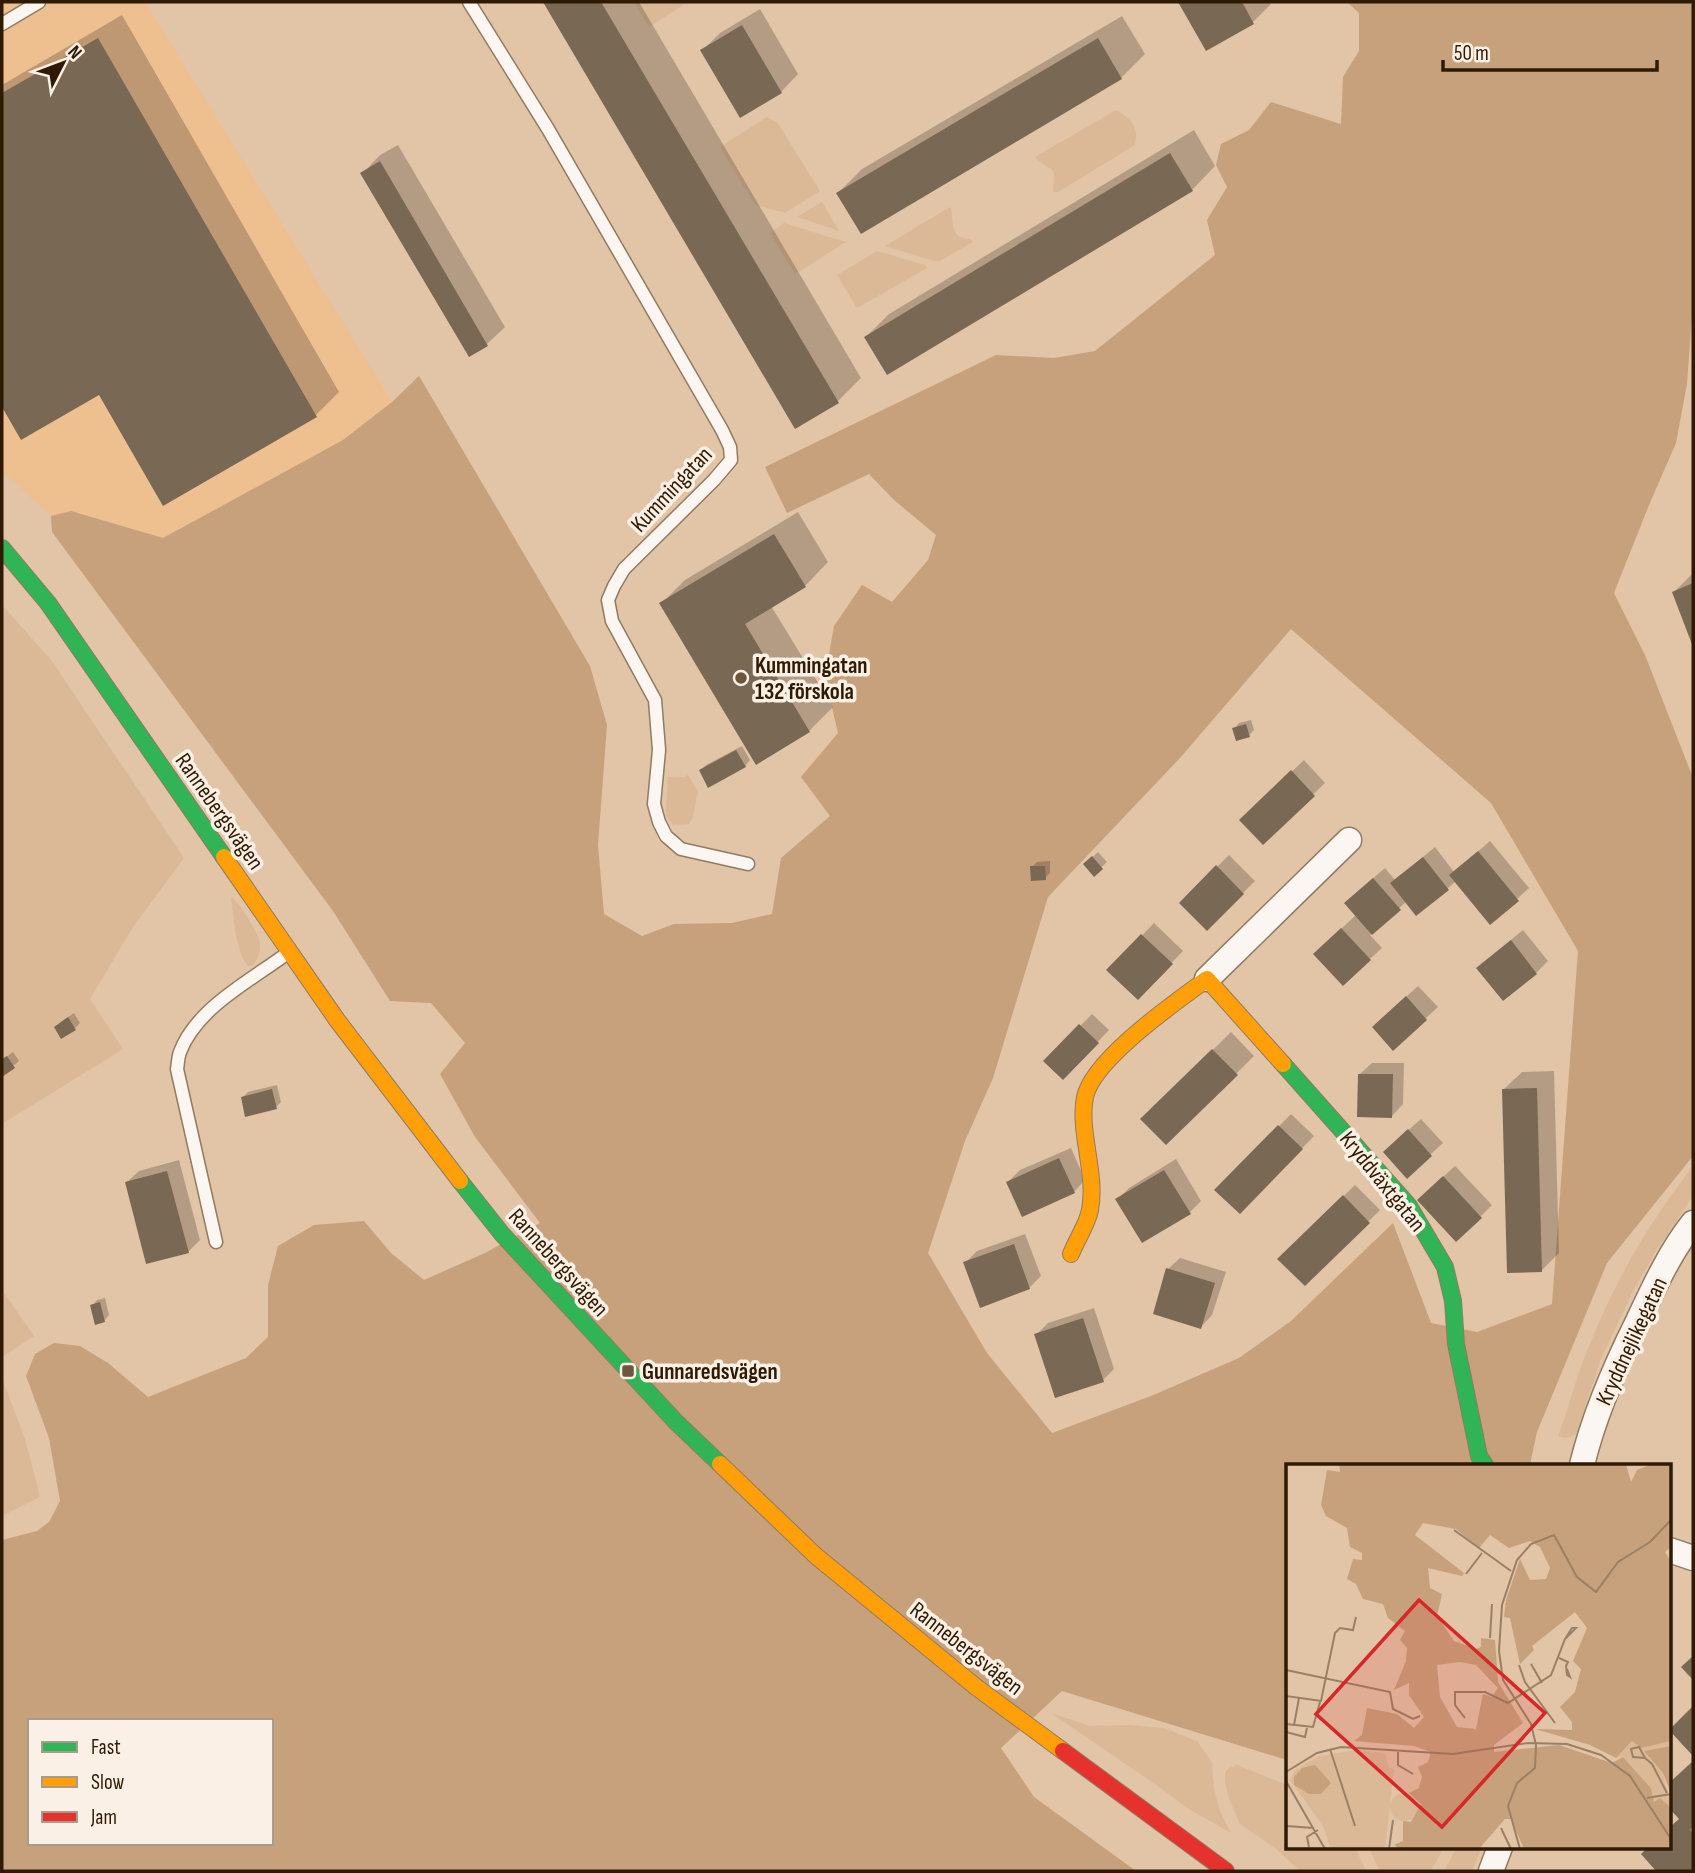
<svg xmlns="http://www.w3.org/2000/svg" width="1695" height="1873" viewBox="0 0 1695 1873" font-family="'Sofia Sans Condensed',sans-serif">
<rect width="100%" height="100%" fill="#e2c4a6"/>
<polygon fill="#eebf8f" points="2,2 145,2 392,402 343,440 163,538 71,511 51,516 2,471"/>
<g fill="#dcb996">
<polygon points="636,2 688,2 649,27 636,6"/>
<path d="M1116 110C1130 118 1140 127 1135 145L1058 192H1053C1056 160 1052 175 1035 157Z"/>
<polygon points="767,117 777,122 820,191 785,213 755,205 720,147"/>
<polygon points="822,202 839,231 797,217"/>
<path d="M950 207C956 220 946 238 971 239L973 242 938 262 885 246Z"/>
<polygon points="784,223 846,242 795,274 770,233"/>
<polygon points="877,251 925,265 927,268 857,308 837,275"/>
<polygon points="2,605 52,661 184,858 133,927 90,999 123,1049 2,1124"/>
<path d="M687 775C692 778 694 787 698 791L693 818 689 824 674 825 667 817 666 811 668 777H685Z"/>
<path d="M231 897C240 903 260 934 260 945 261 953 257 960 252 966H248C235 951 234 917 231 897Z"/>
<path d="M1693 1166V1196L1658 1248 1634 1289 1601 1359 1576 1434C1572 1438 1563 1439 1558 1436 1568 1411 1574 1384 1584 1359 1612 1286 1645 1228 1693 1166Z"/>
<polygon points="2,1290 34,1336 2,1357"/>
<polygon points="2,1378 25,1439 40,1497 2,1516"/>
<polygon points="1051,1713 1090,1726 1130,1725 1164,1728 1197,1741 1212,1762 1214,1788 1219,1809 1231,1833 1187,1808 1162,1789"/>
<polygon points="1237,1765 1287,1785 1287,1847 1355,1847 1366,1871 1300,1871 1275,1848 1240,1824 1229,1799 1225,1782 1225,1773 1227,1769"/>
<polygon points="1368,1847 1444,1847 1431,1871 1380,1871"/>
<polygon points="1457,1847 1482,1847 1472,1871 1444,1871"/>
</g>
<path fill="#c7a17b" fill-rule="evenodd" d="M1347 2H1693V301L1687 384 1676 443 1649 505 1614 593 1645 655 1693 778V1156L1607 1263 1537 1432 1530 1465H1287V1760L1062 1691 1001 1748 1034 1797 1136 1871H2V1540L37 1531 49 1522 60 1501 49 1438 26 1376 35 1354 54 1343 80 1346 108 1363 148 1397 246 1358 268 1337V1285L278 1246 314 1225 364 1221 391 1253 424 1280 485 1253 540 1223 475 1137 440 1074 465 1043 431 1003 390 1001 333 911 52 532 51 516 71 511 163 538 343 440 392 402 419 376 590 666 607 725 598 845 604 914 642 936 674 924 732 923 772 914 781 858 830 816 801 777 838 733 825 677 834 626 862 585 892 602 928 560 936 535 894 500 869 474 787 513 765 467 996 355 1054 358 1095 351 1215 255 1207 220 1227 187 1216 165 1221 144 1249 130 1271 102 1341 124 1343 77 1359 51V13ZM1291 629 1491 803 1578 951 1552 1304 1477 1332 1431 1323 1393 1223 1291 1321 1239 1358 1151 1396 1052 1433 987 1353 928 1253 965 1141 993 1078 1048 897 1180 758ZM30 1721H271V1843H30Z"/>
<g fill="#0003">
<polygon points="545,2 639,2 861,378 837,402 795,427"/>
<polygon points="1180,2 1269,2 1271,4 1253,22 1207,49"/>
<polygon points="760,9 798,74 781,92 702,51 720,33"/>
<polygon points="122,15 339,392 316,415 100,393 21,438 2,404 2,85"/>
<polygon points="1122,16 1145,54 1121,78 861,231 838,193 862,169"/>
<polygon points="1194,130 1215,166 1192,190 866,337 889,314"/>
<polygon points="398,145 505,327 487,344 470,355 363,173 380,155"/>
<polygon points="798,512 828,562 805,586 771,606 833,707 809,731 662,603 685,580"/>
<polygon points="1693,573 1693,643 1674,592"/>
<polygon points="1251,720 1254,730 1249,735 1234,729 1239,723"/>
<polygon points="742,746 750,760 745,766 709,786 701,770 706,765"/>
<polygon points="1304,760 1325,783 1263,843 1241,820"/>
<polygon points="1490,841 1529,888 1517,899 1456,881 1447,889 1407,901 1370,935 1382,948 1370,959 1327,942 1356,915 1357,892 1385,868 1395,880 1435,847 1454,872"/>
<polygon points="1098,852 1107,862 1094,874 1085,864"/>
<polygon points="1229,855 1255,881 1207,929 1181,903"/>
<polygon points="1050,861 1050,873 1045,878 1032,867 1037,862"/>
<polygon points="1154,923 1183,951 1138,998 1109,970"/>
<polygon points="1523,930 1548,961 1536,973 1503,999 1490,957"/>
<polygon points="1418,986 1438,1007 1393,1048 1386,1015"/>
<polygon points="74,1013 80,1023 75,1028 61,1022"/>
<polygon points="1092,1014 1109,1030 1063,1078 1046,1061"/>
<polygon points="1231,1032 1254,1056 1166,1143 1143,1119"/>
<polygon points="13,1052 19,1061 2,1075 2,1060"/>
<polygon points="1372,1063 1404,1063 1403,1104 1392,1116 1360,1074"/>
<polygon points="1554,1071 1559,1253 1541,1271 1504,1089 1522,1072"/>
<polygon points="277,1085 281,1102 276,1107 243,1097 248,1092"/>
<polygon points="1291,1114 1314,1136 1240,1212 1217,1190"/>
<polygon points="1421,1119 1443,1143 1407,1176 1397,1140"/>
<polygon points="1071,1148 1085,1180 1074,1192 1008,1182 1020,1170"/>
<polygon points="1176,1159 1201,1201 1190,1212 1117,1200 1129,1188"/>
<polygon points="179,1160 200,1240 188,1252 127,1182 139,1171"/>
<polygon points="1455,1166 1492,1205 1480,1217 1431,1188"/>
<polygon points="1355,1185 1380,1210 1305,1284 1280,1259"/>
<polygon points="1025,1234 1041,1276 1029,1288 965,1263 977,1251"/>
<polygon points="1180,1258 1226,1272 1212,1315 1201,1327 1168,1269"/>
<polygon points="105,1298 109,1315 104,1321 92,1306 97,1300"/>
<polygon points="1094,1308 1114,1369 1103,1380 1036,1335 1048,1323"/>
<polygon points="1693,1762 1693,1869 1690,1871 1659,1871 1643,1854 1650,1847 1669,1847 1669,1829 1681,1818 1669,1805 1669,1785"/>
</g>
<g fill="#786854">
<polygon points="543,2 601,2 839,403 795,429"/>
<polygon points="1178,2 1242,2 1254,24 1206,51"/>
<polygon points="742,25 782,93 740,118 700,50"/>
<polygon points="98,38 317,417 163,506 99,395 21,440 2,407 2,93"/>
<polygon points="1098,38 1122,79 861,234 836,193"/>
<polygon points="1170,153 1193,191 887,375 864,337"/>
<polygon points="380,161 488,346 469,357 360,173"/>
<polygon points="774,534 806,587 745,624 810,732 756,765 659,603"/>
<polygon points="1693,583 1693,647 1672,592"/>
<polygon points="1246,724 1250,737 1236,741 1232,728"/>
<polygon points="736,750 746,767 708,788 699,770"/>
<polygon points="1291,770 1315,796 1263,845 1239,820"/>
<polygon points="1478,851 1519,901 1490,925 1449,875"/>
<polygon points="1092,856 1103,869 1094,877 1083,864"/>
<polygon points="1423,857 1449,890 1416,916 1390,883"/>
<polygon points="1216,865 1244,894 1207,931 1179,903"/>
<polygon points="1030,866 1045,866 1046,880 1031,881"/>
<polygon points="1373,878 1401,910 1372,935 1344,903"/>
<polygon points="1341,928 1371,960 1343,986 1313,954"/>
<polygon points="1141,934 1173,964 1138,1000 1106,970"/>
<polygon points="1511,940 1537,974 1503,1001 1476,968"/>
<polygon points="1406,996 1427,1020 1393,1051 1372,1027"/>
<polygon points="68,1017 76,1030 61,1039 54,1027"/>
<polygon points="1079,1024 1099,1043 1063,1080 1043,1061"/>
<polygon points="1212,1049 1238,1075 1166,1145 1140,1119"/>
<polygon points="7,1056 15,1068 2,1077 2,1059"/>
<polygon points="1358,1074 1393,1074 1392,1118 1357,1117"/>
<polygon points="1537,1088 1542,1272 1507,1273 1502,1089"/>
<polygon points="272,1089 277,1109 245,1117 241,1097"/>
<polygon points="1278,1125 1303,1149 1240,1214 1214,1190"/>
<polygon points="1408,1129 1432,1156 1407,1179 1383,1152"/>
<polygon points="1059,1158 1075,1193 1022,1217 1006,1182"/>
<polygon points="1164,1170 1191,1214 1142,1243 1115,1199"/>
<polygon points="167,1171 189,1253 146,1264 125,1182"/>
<polygon points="1443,1176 1482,1218 1456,1242 1417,1200"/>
<polygon points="1343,1195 1370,1223 1305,1286 1277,1259"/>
<polygon points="1014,1244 1030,1289 980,1308 963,1262"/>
<polygon points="1166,1268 1215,1283 1201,1329 1153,1314"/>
<polygon points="100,1302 105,1322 95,1325 90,1305"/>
<polygon points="1083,1318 1104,1382 1055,1398 1034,1334"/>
<polygon points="1693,1656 1693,1680 1681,1667"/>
<polygon points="1693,1706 1693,1756 1669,1730"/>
<polygon points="1693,1761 1693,1826 1690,1830 1693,1834 1693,1871 1656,1871 1641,1854 1648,1847 1669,1847 1669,1828 1679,1819 1669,1808 1669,1783"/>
</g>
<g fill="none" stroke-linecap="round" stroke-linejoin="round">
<defs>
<g id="lane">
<polyline points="469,2 548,129 722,430 730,447 731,460 714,480 624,569 614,586 608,600 612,621 655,700 659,750 654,804 659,822 666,836 681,849 748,864"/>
<polyline points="2,24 39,2"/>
<path d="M216 1242 177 1069C178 1064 178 1057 180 1052 197 1007 252 980 289 952"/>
</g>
<g id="street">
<polyline points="1207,979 1349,840"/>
<path d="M1582 1465C1594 1415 1615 1367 1638 1321 1654 1287 1670 1252 1693 1223"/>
<polyline points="1669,1550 1693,1558"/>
<polyline points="1491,1871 1500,1847"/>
</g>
<g id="fast">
<polyline points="2,548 48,603 224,857"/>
<polyline points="1283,1064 1409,1206 1445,1267 1453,1301 1456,1344 1479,1456 1485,1465"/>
<polyline points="460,1181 502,1234 676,1422 720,1464"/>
</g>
<g id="slow">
<polyline points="224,857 337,1020 460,1181"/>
<path d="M1071 1254C1077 1239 1087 1225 1090 1210 1097 1173 1078 1131 1085 1097 1093 1059 1176 1002 1207 979L1283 1064"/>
<polyline points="720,1464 816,1556 976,1687 1063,1751"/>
</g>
<polyline id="jam" points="1063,1751 1226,1871"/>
</defs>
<use href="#lane" stroke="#917b61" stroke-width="15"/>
<use href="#street" stroke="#917b61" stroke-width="27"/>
<use href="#fast" stroke="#917b61" stroke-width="18"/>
<use href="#slow" stroke="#917b61" stroke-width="18"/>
<use href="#jam" stroke="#917b61" stroke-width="18"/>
<use href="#lane" stroke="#fbf6f2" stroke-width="12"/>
<use href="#street" stroke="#fbf6f2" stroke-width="24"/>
<use href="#fast" stroke="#30b455" stroke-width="16"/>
<use href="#slow" stroke="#ff9f0a" stroke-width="16"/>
<use href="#jam" stroke="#e5322d" stroke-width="16"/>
</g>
<g fill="#6e563d" stroke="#fbf0e5" stroke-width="2.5">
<circle cx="741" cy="678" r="7"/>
<rect x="621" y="1364" width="14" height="14" rx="3.5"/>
</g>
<g text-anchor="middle" stroke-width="7" stroke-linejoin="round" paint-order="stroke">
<g font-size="23" fill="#2f1b04" stroke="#fbf0e5">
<text transform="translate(671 489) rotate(-47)" y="8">Kummingatan</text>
<text transform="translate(220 811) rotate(55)" y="8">Rannebergsvägen</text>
<text transform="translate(1383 1181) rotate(51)" y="8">Kryddväxtgatan</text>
<text transform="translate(559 1262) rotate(48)" y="8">Rannebergsvägen</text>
<text transform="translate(1631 1341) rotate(-65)" y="8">Kryddnejlikegatan</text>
<text transform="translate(967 1648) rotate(38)" y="8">Rannebergsvägen</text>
</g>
<g font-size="23" font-weight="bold" fill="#2f1b04" stroke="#fbf0e5" text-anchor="start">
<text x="755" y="673">Kummingatan<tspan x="755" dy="26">132 förskola</tspan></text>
<text x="642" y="1379">Gunnaredsvägen</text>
</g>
</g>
<g transform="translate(1286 1464)">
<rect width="385" height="385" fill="#e2c4a6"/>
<path d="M346 277 355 284 385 277V282L359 288 377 309 385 344 368 339 363 321 337 293 330 294ZM70 286 99 289 103 304 108 305 99 385H45L37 362 4 316 9 306 33 292ZM104 343a14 14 0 1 1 28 0a14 14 0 1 1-28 0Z" fill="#dcb996"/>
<path d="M53 0H340L345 18 351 6 366 0H385V83L379 88 385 98V277L355 284 346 277 330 294 304 281 249 265 286 266V258L274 243 289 228 295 205 287 197 301 164 289 148 246 182 248 186 234 200 224 154 218 153 220 136 234 95 244 116 260 115 264 104 254 83 244 77 223 84 204 71 193 84 170 65 137 59 129 71 178 109 176 112 142 104 144 124 156 130 151 152 168 177 190 185 195 183V174L209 176 212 218 237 259 208 281V288L273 281 326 299 337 293 365 324 368 338 374 334 385 344V385H238L225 355H219L193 385H114L108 381 117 377V357L125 358 135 340 123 329 133 324 136 313 132 303 142 298 145 288 128 282 68 277 76 271 81 244 111 250 128 264 138 253 123 231V219L108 226 120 197 121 184 114 176 119 167 102 154 97 140 77 135 70 120 61 115 67 95 76 96V89L64 83 61 64 40 52 35 41 41 6 54 8ZM174 198 190 201 212 224 206 233 197 230 190 265 171 263 154 233 151 201ZM385 282V329L377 309 358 287ZM29 301 45 319 35 330H23L8 321V313L16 304Z" fill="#c7a17b" fill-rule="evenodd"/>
<path fill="none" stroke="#9a8065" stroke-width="2" d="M168 66 225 107M180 110 196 89M204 174 206 140M273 194 282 198 280 202 281 211 284 213 281 205M245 200 256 219M233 201 239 218 269 259M0 206 104 228 107 245 127 255 134 252M0 232 35 237 49 169 54 164 67 166 70 153M179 254 169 241V228H199L222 239 265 211 279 175 290 164H286L279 175M0 260 27 263 34 238M8 261 13 234M0 268 19 273 21 264M44 285 69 362M112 288V301L127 310M359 294 353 283 345 285 347 293 359 294 366 300 381 329M0 308 31 289 55 283 167 290 242 279 281 280 315 291 344 312 385 375M0 317 39 385M361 334 385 330M0 362 28 364M215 364 225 385M23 383 21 373 32 366M103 385 107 356M234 385 222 342 231 319 249 304 250 281 245 260 217 216 213 187 216 141 231 96 245 80 268 71 291 113 310 128 332 98 364 78 385 56"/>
<path fill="#d62828" fill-opacity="0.15" stroke="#d62828" stroke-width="3.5" d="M133 136 259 249 156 363 30 250Z"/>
<rect width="385" height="385" fill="none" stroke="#2f1b04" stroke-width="3.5"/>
</g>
<rect width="1695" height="1873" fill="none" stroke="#2f1b04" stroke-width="7"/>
<rect x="28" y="1719" width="245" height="126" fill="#fbf0e5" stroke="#a99b8b" stroke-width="2"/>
<rect x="42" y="1742" width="35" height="10" fill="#30b455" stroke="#a99b8b" stroke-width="2"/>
<text x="91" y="1754" font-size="21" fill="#2f1b04">Fast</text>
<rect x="42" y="1777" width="35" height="10" fill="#ff9f0a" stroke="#a99b8b" stroke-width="2"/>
<text x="91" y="1789" font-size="21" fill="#2f1b04">Slow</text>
<rect x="42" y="1812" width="35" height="10" fill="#e5322d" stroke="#a99b8b" stroke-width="2"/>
<text x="91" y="1824" font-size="21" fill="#2f1b04">Jam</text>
<g transform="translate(63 63) rotate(48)" stroke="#fbf0e5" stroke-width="5" paint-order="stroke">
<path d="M0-5L12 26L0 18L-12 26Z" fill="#2f1b04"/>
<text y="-10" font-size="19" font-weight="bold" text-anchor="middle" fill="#2f1b04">N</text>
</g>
<path d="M1443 60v10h214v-10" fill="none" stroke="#2f1b04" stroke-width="3.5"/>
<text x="1454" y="60" font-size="21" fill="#2f1b04" stroke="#fbf0e5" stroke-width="5" paint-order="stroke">50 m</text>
</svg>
